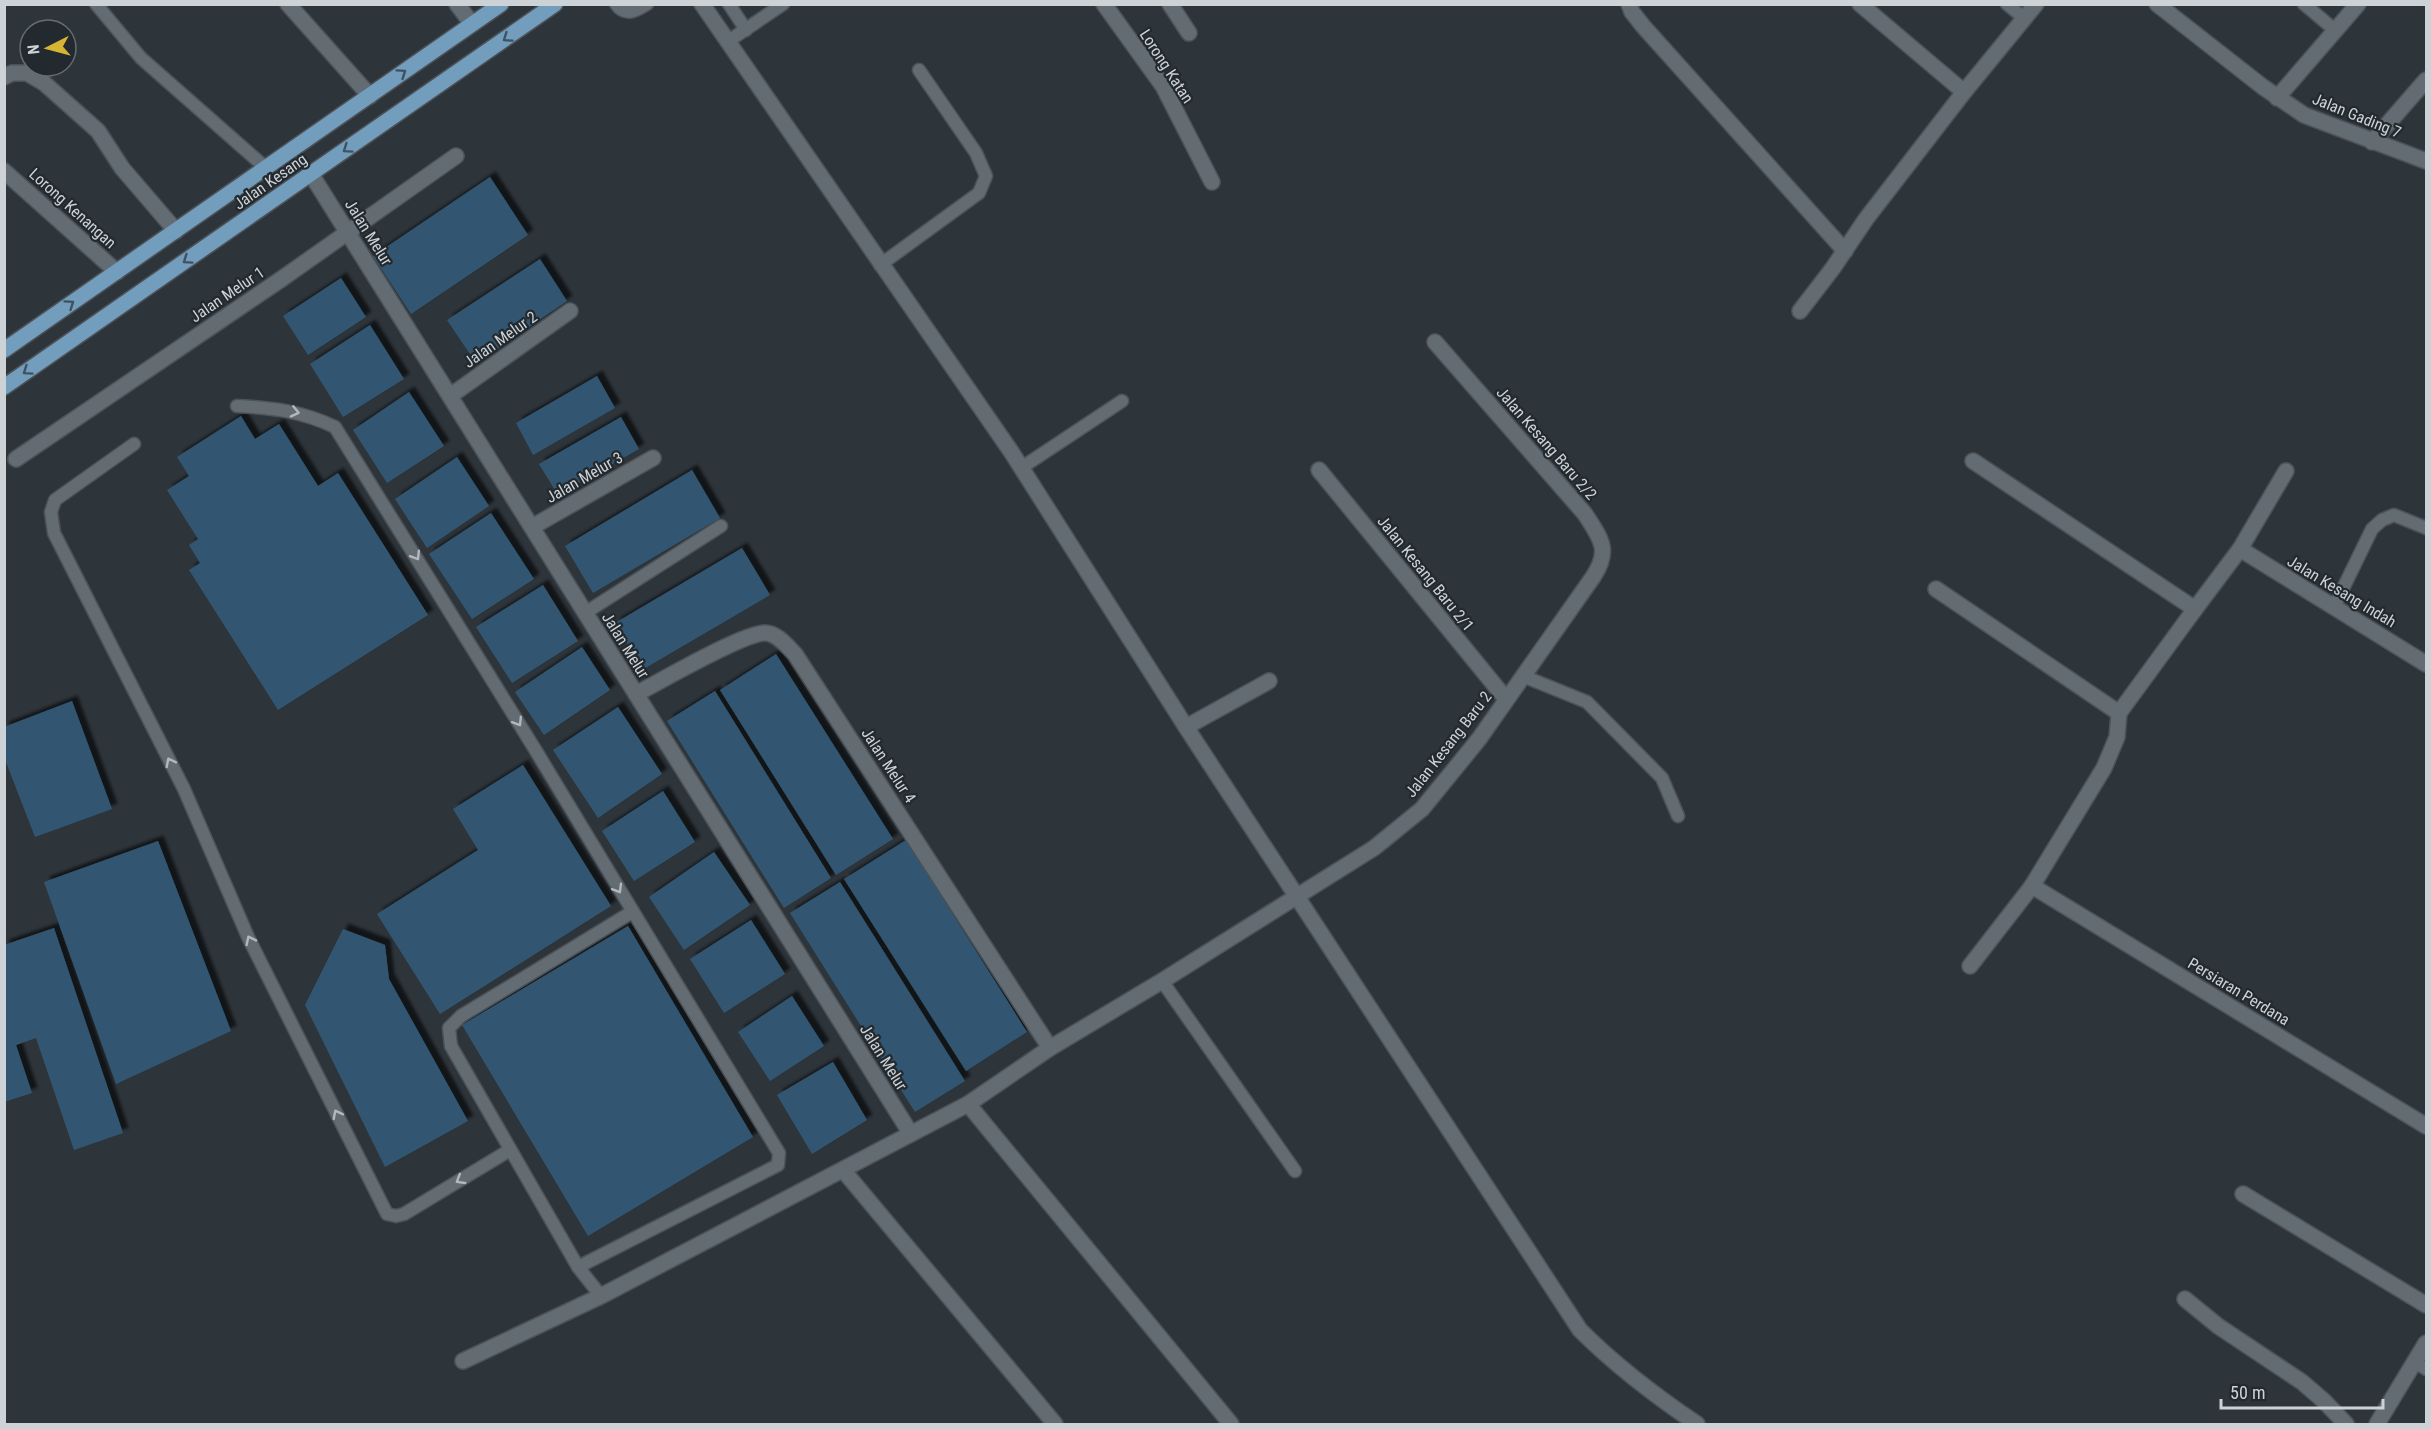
<svg xmlns="http://www.w3.org/2000/svg" width="2431" height="1429" viewBox="0 0 2431 1429" font-family="'Roboto Condensed',sans-serif">
<defs>
<filter id="shadow"><feDropShadow dx="5.5" dy="-5.5" stdDeviation="1.5" flood-color="#0009"/></filter>
</defs>
<rect width="100%" height="100%" fill="#2d343a"/>
<g fill="#335771" filter="url(#shadow)">
<polygon points="490,177 528,235 411,314 373,256"/>
<polygon points="540,259 567,301 476,363 447,320"/>
<polygon points="341,278 366,317 308,355 283,316"/>
<polygon points="370,325 404,379 343,417 310,364"/>
<polygon points="597,376 615,408 533,455 516,423"/>
<polygon points="409,392 444,446 387,483 353,430"/>
<polygon points="241,416 255,439 279,424 318,486 338,473 428,615 278,710 189,570 200,563 189,545 198,539 167,490 189,476 177,457"/>
<polygon points="621,417 639,449 558,495 539,464"/>
<polygon points="457,457 489,506 427,548 395,499"/>
<polygon points="692,470 720,518 593,593 565,546"/>
<polygon points="491,513 534,579 472,619 429,554"/>
<polygon points="742,548 770,595 642,670 615,623"/>
<polygon points="543,585 578,641 512,683 476,627"/>
<polygon points="582,647 610,690 544,735 515,692"/>
<polygon points="776,654 893,839 836,875 720,690"/>
<polygon points="715,691 831,878 784,908 667,721"/>
<polygon points="72,701 112,809 35,837 4,757 4,727"/>
<polygon points="618,707 662,774 598,818 553,750"/>
<polygon points="523,765 611,906 440,1014 377,914 478,850 453,809"/>
<polygon points="663,791 695,842 634,881 602,831"/>
<polygon points="906,840 1027,1032 966,1071 844,879"/>
<polygon points="158,841 231,1031 116,1084 44,882"/>
<polygon points="714,852 750,905 684,950 649,897"/>
<polygon points="840,882 965,1081 915,1112 790,913"/>
<polygon points="751,920 785,974 724,1013 690,959"/>
<polygon points="628,926 753,1137 588,1236 462,1025"/>
<polygon points="54,928 123,1133 74,1150 36,1038 16,1045 32,1093 4,1102 4,945"/>
<polygon points="343,929 385,945 389,979 468,1121 385,1167 305,1005"/>
<polygon points="792,996 824,1046 770,1081 738,1032"/>
<polygon points="833,1062 867,1120 812,1154 777,1095"/>
</g>
<g fill="none" stroke-linecap="round" stroke-linejoin="round">
<defs>
<g id="lane">
<polyline points="96,4 141,58 266,168"/>
<path d="M616 4C625 17 636 11 647 4"/>
<polyline points="729,4 746,30"/>
<polyline points="2007,4 2025,19"/>
<polyline points="2304,4 2336,31"/>
<polyline points="727,42 783,4"/>
<polyline points="880,265 979,193 986,176 976,153 919,70"/>
<path d="M237 406C274 408 301 411 335 427L536 751 779 1153 778 1165 578 1267"/>
<polyline points="134,444 55,500 51,512 54,533 184,789 248,937 387,1214 396,1216 404,1214 510,1150"/>
<polyline points="1021,468 1122,401"/>
<polyline points="2334,607 2372,529 2382,520 2394,515 2426,528"/>
<polyline points="585,613 721,526"/>
<polyline points="1523,676 1587,702 1662,778 1678,816"/>
<polyline points="1162,981 1295,1171"/>
<polyline points="601,1296 578,1267 451,1046 449,1028 461,1016 632,912"/>
<polyline points="2415,1362 2426,1369"/>
</g>
<g id="street">
<polyline points="288,4 370,96"/>
<polyline points="457,4 472,24"/>
<polyline points="1104,4 1163,86 1212,182"/>
<polyline points="1170,4 1189,33"/>
<polyline points="1629,4 1632,12 1643,26 1845,251"/>
<polyline points="1860,4 1964,92"/>
<polyline points="2157,4 2263,87 2304,115 2426,161"/>
<polyline points="4,77 12,73 27,73 44,83 98,131 122,168 176,231"/>
<polyline points="2277,98 2358,4"/>
<polyline points="2372,142 2426,80"/>
<polyline points="4,171 117,272"/>
<polyline points="311,174 911,1134"/>
<polyline points="1800,311 1833,268 1866,219 1964,92 2036,4"/>
<polyline points="450,396 570,311"/>
<polyline points="16,459 280,280 456,156"/>
<polyline points="1973,461 2195,609 2240,549 2286,471"/>
<polyline points="1319,470 1506,699"/>
<polyline points="532,527 653,458"/>
<polyline points="2240,549 2426,664"/>
<polyline points="1936,589 2119,713 2117,737 2104,768 2032,886 1970,966"/>
<path d="M636 694C661 681 743 633 765 633 777 633 787 646 795 654L1050 1048"/>
<polyline points="2119,713 2195,609"/>
<polyline points="1186,727 1269,681"/>
<polyline points="2032,886 2426,1126"/>
<polyline points="968,1104 1231,1424"/>
<polyline points="843,1170 1055,1424"/>
<polyline points="2243,1194 2426,1305"/>
<polyline points="2185,1299 2218,1326 2302,1382 2324,1401 2346,1424"/>
<path d="M463 1361 601 1296 968 1104 1050 1048 1162 981 1374 848 1422 809 1479 739 1593 577C1611 550 1601 539 1585 514L1435 342"/>
</g>
<g id="secondary">
<path d="M702 4 1012 453 1186 727 1580 1330C1617 1367 1654 1395 1697 1424"/>
<polyline points="2377,1424 2426,1343"/>
</g>
<g id="primary">
<polyline points="4,350 501,4"/>
<polyline points="4,387 555,4"/>
</g>
</defs>
<use href="#lane" stroke="#4c5257" stroke-width="15"/>
<use href="#street" stroke="#4c5257" stroke-width="18"/>
<use href="#secondary" stroke="#4c5257" stroke-width="18"/>
<use href="#primary" stroke="#4c5257" stroke-width="18"/>
<use href="#lane" stroke="#636c72" stroke-width="12"/>
<use href="#street" stroke="#636c72" stroke-width="15"/>
<use href="#secondary" stroke="#636c72" stroke-width="15"/>
<use href="#primary" stroke="#729dbd" stroke-width="15"/>
</g>
<defs><path id="oneway-chevron" d="M-2-3.5L2.5 0L-2 3.5" fill="none" stroke-width="1.6" stroke-linecap="round" stroke-linejoin="round" transform="scale(1.5)"/></defs>
<g stroke="#3f5261">
<use href="#oneway-chevron" transform="translate(507 38) rotate(145)"/>
<use href="#oneway-chevron" transform="translate(402 73) rotate(-35)"/>
<use href="#oneway-chevron" transform="translate(347 149) rotate(145)"/>
<use href="#oneway-chevron" transform="translate(187 260) rotate(145)"/>
<use href="#oneway-chevron" transform="translate(70 304) rotate(-35)"/>
<use href="#oneway-chevron" transform="translate(27 371) rotate(145)"/>
</g>
<g stroke="#b2b8bd">
<use href="#oneway-chevron" transform="translate(295 412) rotate(13)"/>
<use href="#oneway-chevron" transform="translate(416 556) rotate(58)"/>
<use href="#oneway-chevron" transform="translate(518 722) rotate(58)"/>
<use href="#oneway-chevron" transform="translate(170 762) rotate(-117)"/>
<use href="#oneway-chevron" transform="translate(618 889) rotate(59)"/>
<use href="#oneway-chevron" transform="translate(250 940) rotate(-116)"/>
<use href="#oneway-chevron" transform="translate(337 1114) rotate(-117)"/>
<use href="#oneway-chevron" transform="translate(460 1180) rotate(149)"/>
</g>
<g text-anchor="middle" stroke-width="4.5" stroke-linejoin="round" paint-order="stroke">
<g font-size="16" fill="#cdd2d6" stroke="#232a2f">
<text transform="translate(1167 66) rotate(57)" y="6">Lorong Katan</text>
<text transform="translate(2357 115) rotate(22)" y="6">Jalan Gading 7</text>
<text transform="translate(270 181) rotate(-35)" y="6">Jalan Kesang</text>
<text transform="translate(73 208) rotate(42)" y="6">Lorong Kenangan</text>
<text transform="translate(369 232) rotate(58)" y="6">Jalan Melur</text>
<text transform="translate(227 294) rotate(-34)" y="6">Jalan Melur 1</text>
<text transform="translate(500 339) rotate(-35)" y="6">Jalan Melur 2</text>
<text transform="translate(1547 443) rotate(49)" y="6">Jalan Kesang Baru 2/2</text>
<text transform="translate(584 477) rotate(-30)" y="6">Jalan Melur 3</text>
<text transform="translate(1426 573) rotate(51)" y="6">Jalan Kesang Baru 2/1</text>
<text transform="translate(2342 591) rotate(31)" y="6">Jalan Kesang Indah</text>
<text transform="translate(626 645) rotate(58)" y="6">Jalan Melur</text>
<text transform="translate(1448 744) rotate(-52)" y="6">Jalan Kesang Baru 2</text>
<text transform="translate(889 765) rotate(57)" y="6">Jalan Melur 4</text>
<text transform="translate(2239 991) rotate(31)" y="6">Persiaran Perdana</text>
<text transform="translate(884 1057) rotate(58)" y="6">Jalan Melur</text>
</g>
</g>
<rect width="2431" height="1429" fill="none" stroke="#cdd2d6" stroke-width="12"/>
<g transform="translate(48 48) rotate(264)"><circle r="28" fill="#232a2f" stroke="#676d72" stroke-width="1.5"/>
<path d="M0-4.5L10 22L0 15L-10 22Z" fill="#d6b534"/>
<text y="-9" font-size="16" font-weight="bold" text-anchor="middle" fill="#cdd2d6">N</text>
</g>
<path d="M2221 1399v9h162v-9" fill="none" stroke="#cdd2d6" stroke-width="3"/>
<text x="2230" y="1399" font-size="18" fill="#cdd2d6" stroke="#232a2f" stroke-width="4.5" paint-order="stroke">50 m</text>
</svg>
